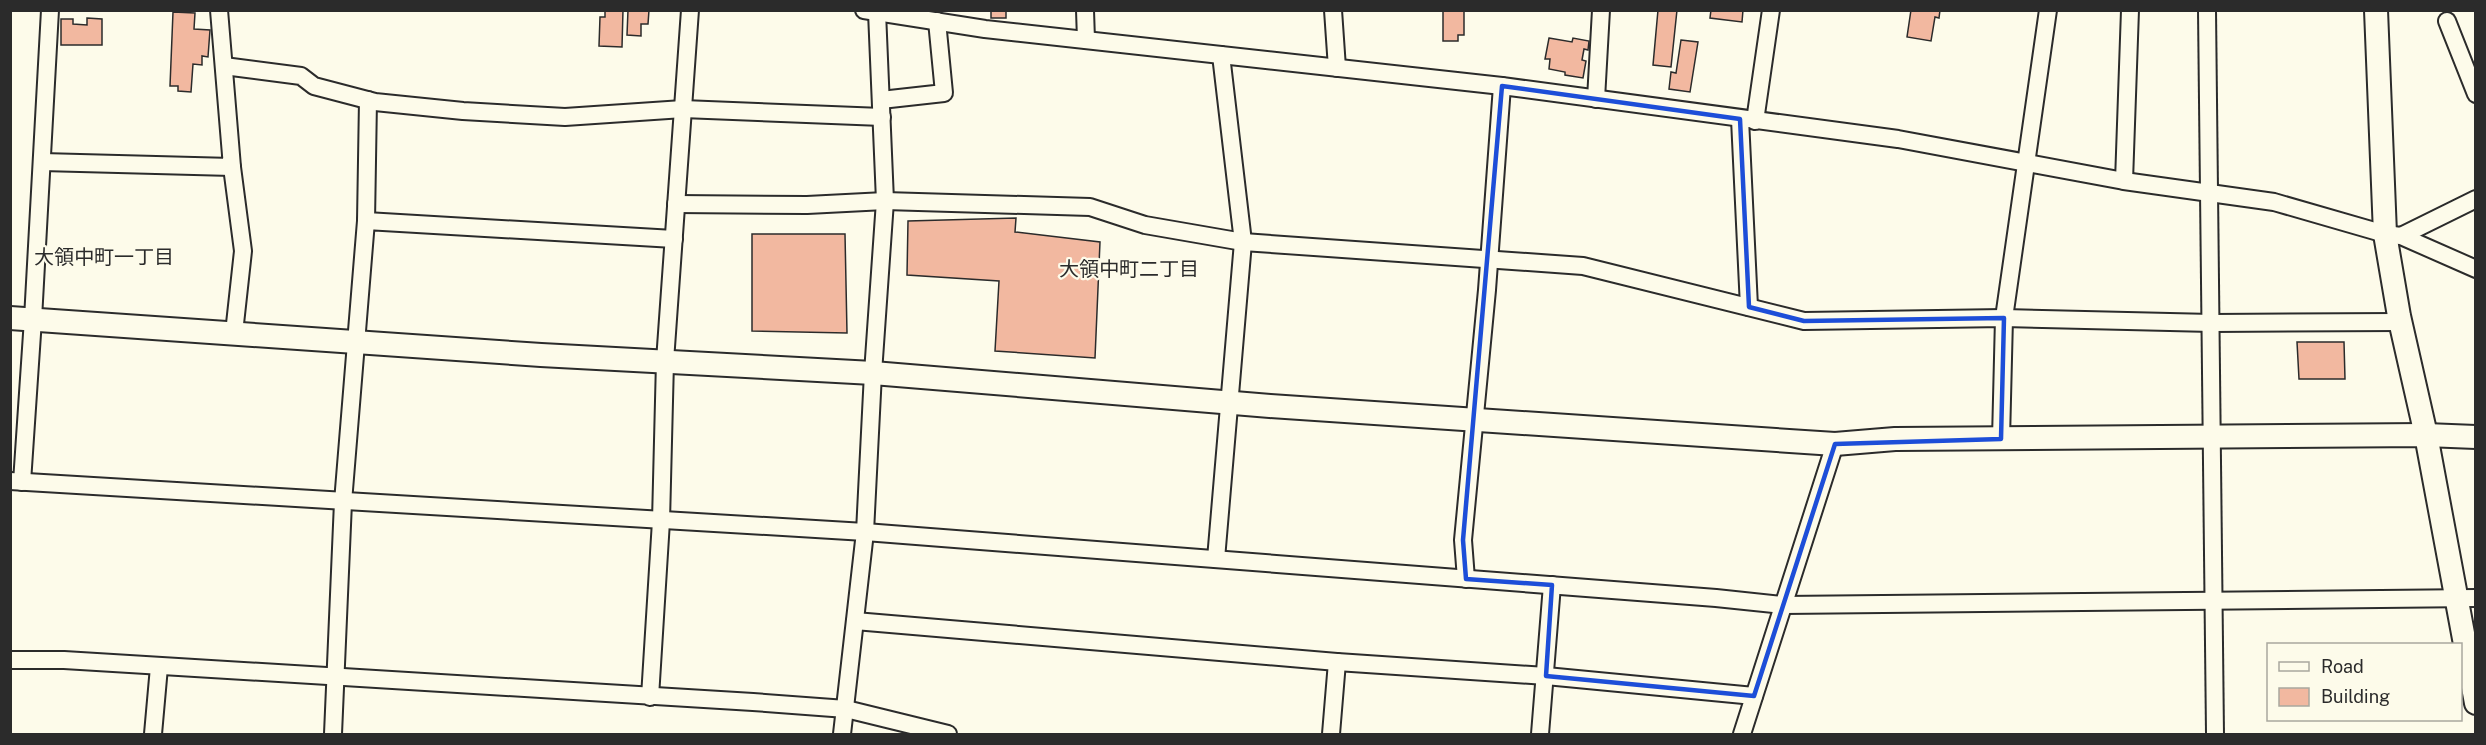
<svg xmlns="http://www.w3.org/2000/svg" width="2486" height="745" viewBox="0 0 2486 745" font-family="'Public Sans','Noto Sans JP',sans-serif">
<rect width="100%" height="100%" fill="#fdfbea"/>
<g fill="#f2b8a0" stroke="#2b2b2b" stroke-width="1.5">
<polygon points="605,10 623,10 622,47 599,46 600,17 605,17"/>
<polygon points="628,10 649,10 648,24 641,24 641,36 627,35"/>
<polygon points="991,10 1017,10 1006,11 1006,18 991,18"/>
<polygon points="1443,10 1464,10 1464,35 1458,35 1458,41 1443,41"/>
<polygon points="1658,10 1677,10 1671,67 1653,65"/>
<polygon points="1711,10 1743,10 1742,22 1710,18"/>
<polygon points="1911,10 1940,10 1939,18 1935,17 1931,41 1907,37"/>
<polygon points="173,12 195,13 194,29 210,30 208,57 202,56 202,65 193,64 191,92 178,91 178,86 170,86"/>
<polygon points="87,18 102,19 102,45 61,45 61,19 73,19 73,24 87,25"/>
<polygon points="1549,38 1572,42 1573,38 1589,41 1588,50 1584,49 1582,60 1586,61 1583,78 1565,75 1565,72 1549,69 1550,59 1545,59"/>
<polygon points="1681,40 1698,42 1690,92 1669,89 1671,72 1676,73"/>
<polygon points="1016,218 1015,232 1100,242 1095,358 995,351 999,281 907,275 908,221"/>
<polygon points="752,234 845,234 847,333 752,331"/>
<polygon points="2297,342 2344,342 2345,379 2299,379"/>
</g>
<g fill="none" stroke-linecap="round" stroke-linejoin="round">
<defs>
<g id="street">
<polyline points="864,10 985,29 1502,86 1898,139 2124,181 2274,202 2385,234 2401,236 2476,269"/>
<polyline points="1085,10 1086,40"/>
<polyline points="1333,10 1337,68"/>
<polyline points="2207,10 2215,734"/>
<polyline points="2447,21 2476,94"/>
<polyline points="224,66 301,76 314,86 375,102 463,111 565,117 683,109 882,117"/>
<polyline points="1596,99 1601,10"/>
<polyline points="881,100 944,93 937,21"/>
<polyline points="1740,119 1749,307"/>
<polyline points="1755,121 1771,10"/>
<polyline points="42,162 232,167 219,10"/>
<polyline points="232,167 243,251 234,333"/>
<polyline points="2124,181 2130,10"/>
<polyline points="676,204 807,205 885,201 1090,207 1145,225 1243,242 1583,266 1804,321 2004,318 2212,323 2400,322"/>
<polyline points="366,221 368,100"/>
<polyline points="2401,236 2476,199"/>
<polyline points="2001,439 2004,318 2048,10"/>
<polyline points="10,481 865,532 1716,598 1783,605 2476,598"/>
<polyline points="22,482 33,319 50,10"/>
<polyline points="1216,559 1243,242 1221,55"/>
<polyline points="1466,579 1463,540 1487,290 1502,86"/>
<polyline points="855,621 1337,662 1546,676 1754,696"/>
<polyline points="10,660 64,660 753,702 846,709 948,734"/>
<polyline points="650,697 661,521 665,361 690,10"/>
<polyline points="153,734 159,667"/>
<polyline points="333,734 343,502 366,221 674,239"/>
<polyline points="842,734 865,532 873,373 885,201 877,12"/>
<polyline points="1331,734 1337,662"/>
<polyline points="1540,734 1552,585"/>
<polyline points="1742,734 1835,444"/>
</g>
<g id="secondary">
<polyline points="2376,10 2385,234 2399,316 2426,435 2476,703"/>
<polyline points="10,318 541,355 873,373 1270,406 1835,444 1895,439 2426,435 2476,437"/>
</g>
</defs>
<use href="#street" stroke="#2b2b2b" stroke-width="20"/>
<use href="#secondary" stroke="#2b2b2b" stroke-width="26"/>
<use href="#street" stroke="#fdfbea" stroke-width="16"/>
<use href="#secondary" stroke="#fdfbea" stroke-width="22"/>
</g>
<path fill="none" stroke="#1d4ed8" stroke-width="4.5" stroke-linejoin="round" d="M1502 86 1740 119 1749 307 1804 321 2004 318 2001 439 1835 444 1754 696 1546 676 1552 585 1466 579 1463 540Z"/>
<g text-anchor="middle" stroke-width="4.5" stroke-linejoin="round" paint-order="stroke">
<g font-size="20" fill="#2b2b2b" stroke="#fdfbea">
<text x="104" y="264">大領中町一丁目</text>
<text x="1129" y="276">大領中町二丁目</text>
</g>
</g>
<rect width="2486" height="745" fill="none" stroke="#2b2b2b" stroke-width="24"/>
<rect x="2267" y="643" width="195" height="78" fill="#fdfbea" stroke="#a9a89e" stroke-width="1.5"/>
<rect x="2279" y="662" width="30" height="9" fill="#fdfbea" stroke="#a9a89e" stroke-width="1.5"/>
<text x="2321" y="673" font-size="18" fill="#2b2b2b">Road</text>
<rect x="2279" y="688" width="30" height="18" fill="#f2b8a0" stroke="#a9a89e" stroke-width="1.5"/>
<text x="2321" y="703" font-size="18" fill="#2b2b2b">Building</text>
</svg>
